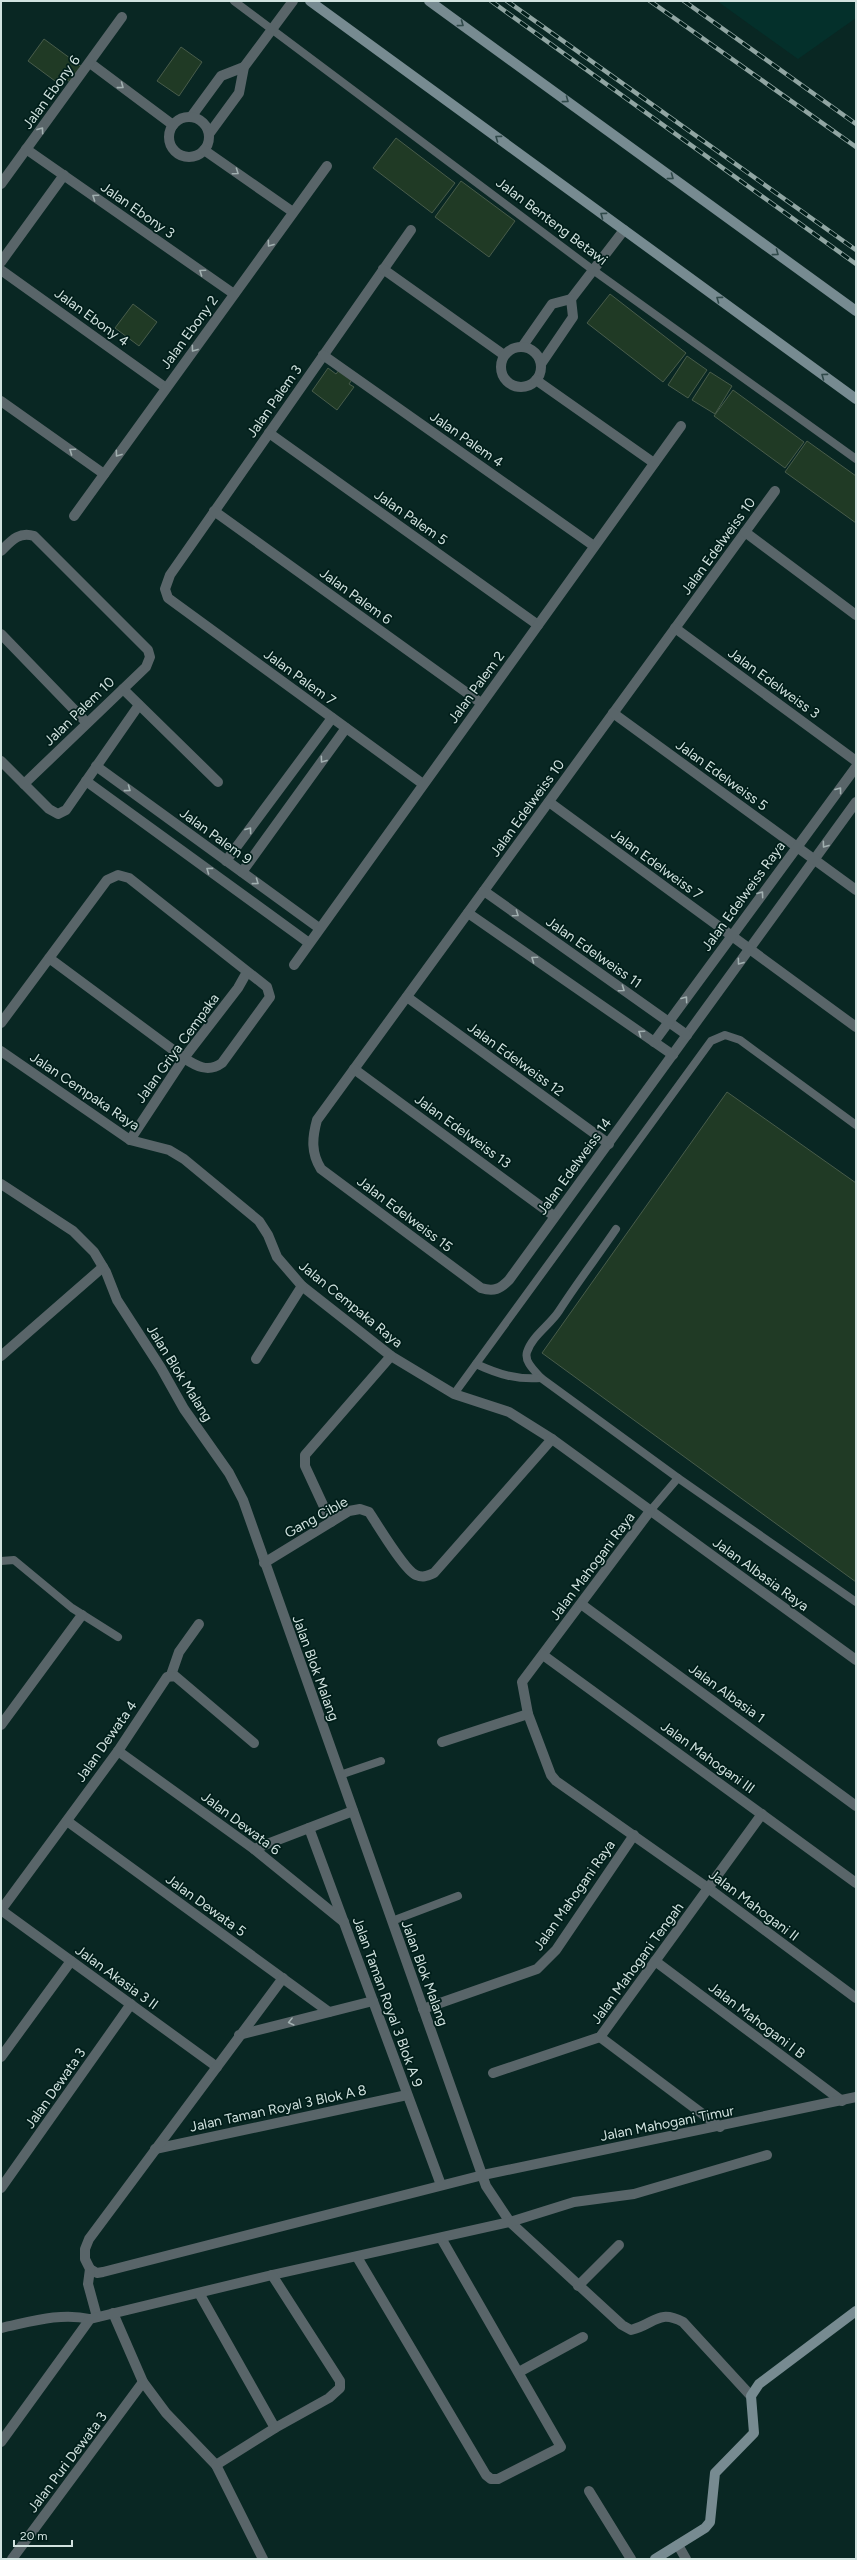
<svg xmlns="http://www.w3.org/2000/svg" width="857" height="2560" viewBox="0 0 857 2560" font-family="Figtree,sans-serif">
<rect width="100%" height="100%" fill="#092723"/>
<polygon fill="#04302b" points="717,1 856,1 856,18 798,59"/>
<g fill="#203a25" stroke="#485c4b">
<polygon points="44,39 82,67 70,82 60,75 55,81 28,61"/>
<polygon points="181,47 202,62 179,96 157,81"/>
<polygon points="396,138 455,183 432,213 373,168"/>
<polygon points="461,181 515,221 489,257 435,217"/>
<polygon points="610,294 686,353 663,382 587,323"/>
<polygon points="133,304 157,322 139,346 115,328"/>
<polygon points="687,356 707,370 688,398 668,385"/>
<polygon points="328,368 336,374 340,369 353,378 349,384 354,387 337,410 312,391"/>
<polygon points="710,372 732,386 715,414 692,400"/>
<polygon points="733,390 804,442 785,468 714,416"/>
<polygon points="807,441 856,476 856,523 785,472"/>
<polygon points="727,1092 856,1183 856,1582 542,1353"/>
</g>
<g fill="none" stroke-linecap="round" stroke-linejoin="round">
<g stroke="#596569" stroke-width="8">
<polyline points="234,1 593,270 856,459"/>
<path d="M616 1229C597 1257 577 1283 559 1311 550 1325 532 1336 527 1352 524 1362 535 1371 541 1378L678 1478 856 1602"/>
<path d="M476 1364C498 1374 516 1380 541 1378"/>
<polyline points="454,1394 711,1041 725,1035 740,1040 856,1125"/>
<polyline points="650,1511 678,1478"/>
<polyline points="1,1561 14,1560 72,1608 118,1637"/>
<polyline points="340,1775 381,1761"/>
<polyline points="392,1921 458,1896"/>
</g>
<g stroke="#596569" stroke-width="10">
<polyline points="90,63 173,125"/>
<polyline points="191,117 221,76 244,67"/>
<circle cx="189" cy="137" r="20"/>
<polyline points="209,134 239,93 244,67 293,1"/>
<polyline points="26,149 234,294"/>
<polyline points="204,150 293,212"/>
<polyline points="1,184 122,17"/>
<polyline points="411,230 170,575 165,589 168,598 423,784"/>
<polyline points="1,262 64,175"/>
<polyline points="383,269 504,355"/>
<polyline points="1,270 166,388"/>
<polyline points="522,347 552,304 571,299 624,230"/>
<circle cx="521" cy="367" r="20"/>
<polyline points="323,355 594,546"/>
<polyline points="541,364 573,317 571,299"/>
<polyline points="536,380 654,463"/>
<polyline points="1,401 104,474"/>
<polyline points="269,433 538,625"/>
<path d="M775 491 317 1120C312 1138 311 1153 321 1169L481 1288C494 1292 500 1289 509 1280L856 802"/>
<polyline points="214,511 481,703"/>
<polyline points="74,516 327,166"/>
<polyline points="745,532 856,615"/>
<path d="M1 551C11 541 19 531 34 536L148 650 150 657 146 667 24 784"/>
<polyline points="675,628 856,761"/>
<polyline points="1,634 87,723"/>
<polyline points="123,689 218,782"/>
<polyline points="613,713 856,890"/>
<polyline points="1,761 49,809 58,814 66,810 139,705"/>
<polyline points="96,766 319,928"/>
<polyline points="86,781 309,943"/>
<polyline points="549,802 856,1027"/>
<polyline points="226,861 332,718"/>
<polyline points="242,872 346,728"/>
<polyline points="484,891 687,1035"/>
<polyline points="468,913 673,1055"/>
<polyline points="294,965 681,426"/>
<polyline points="407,997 609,1144"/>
<path d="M1 1023 107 880 118 875 129 878 267 987 270 997 222 1063C208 1073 196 1066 184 1058L49 958"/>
<polyline points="654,1042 856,767"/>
<polyline points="1,1051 130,1140 169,1150 184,1159 259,1221 268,1235 277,1257 302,1286 391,1356 454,1394 509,1412 552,1439 856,1660"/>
<polyline points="354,1069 554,1216"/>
<polyline points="130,1140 184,1058 238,988 247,972"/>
<path d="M1 1184 73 1231 94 1252 106 1272 117 1300 161 1368 184 1409 229 1473 243 1500 486 2186 510 2222 622 2325 631 2330C655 2324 658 2309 683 2322L751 2396"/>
<polyline points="1,1356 103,1267"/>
<polyline points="256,1359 302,1286"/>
<polyline points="650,1511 522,1682 528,1714 551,1775 556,1781 708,1888 856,1998"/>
<polyline points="331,1522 305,1466 305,1455 391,1356"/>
<path d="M264 1563 349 1511 360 1509 369 1512C377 1524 405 1571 416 1575 423 1578 427 1576 434 1573L552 1439"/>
<polyline points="581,1604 856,1806"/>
<polyline points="543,1655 856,1883"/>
<polyline points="171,1675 179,1652 199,1624"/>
<polyline points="1,1725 82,1615"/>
<polyline points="442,1742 528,1714"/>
<polyline points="118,1751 254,1849 344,1922"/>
<polyline points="67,1821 329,2012"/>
<polyline points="309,1828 441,2185"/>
<polyline points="254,1849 353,1811"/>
<polyline points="1,1910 118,1751 167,1677 175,1676 254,1743"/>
<polyline points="1,1910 217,2067"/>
<polyline points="655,1961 842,2101"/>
<polyline points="423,2009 537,1969 556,1950 634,1835"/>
<polyline points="239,2035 373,2001"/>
<polyline points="600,2037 720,2127"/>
<polyline points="1,2057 71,1961"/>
<polyline points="493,2073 600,2037 762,1814"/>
<polyline points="155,2149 407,2095"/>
<polyline points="1,2188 131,2004"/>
<polyline points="357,2257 486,2475 491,2479 498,2479 561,2447 441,2238"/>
<polyline points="90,2269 97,2273 103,2272 483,2175 856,2097"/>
<polyline points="578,2286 619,2245"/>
<polyline points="199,2293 275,2428"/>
<polyline points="113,2313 143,2382 166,2413 216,2465 263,2559"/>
<polyline points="97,2317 88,2284 90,2269 85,2259 85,2249 89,2239 283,1978"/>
<path d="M1 2328C30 2322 60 2312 90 2319"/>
<polyline points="519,2372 583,2337"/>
<polyline points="1,2442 90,2319 272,2275 510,2222 574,2202 634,2194 767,2155"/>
<polyline points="216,2465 275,2428 329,2398 340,2388 340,2381 272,2275"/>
<polyline points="589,2491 631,2559"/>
<polyline points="678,2545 686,2559"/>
<polyline points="12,2559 143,2382"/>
</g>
<g stroke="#778b91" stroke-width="10">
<polyline points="310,1 856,399"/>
<polyline points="429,1 856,311"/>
<polyline points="655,2559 705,2528 710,2522 715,2473 754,2433 751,2396 759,2384 856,2311"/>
</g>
<defs>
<g id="rail">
<polyline points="491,1 856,264"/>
<polyline points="507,1 856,250"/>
<polyline points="650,1 856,147"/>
<polyline points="684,1 856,124"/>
</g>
</defs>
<use href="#rail" stroke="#90a5a2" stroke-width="4.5"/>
<use href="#rail" stroke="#011e1a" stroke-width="3" stroke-dasharray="9" stroke-linecap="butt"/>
</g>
<defs><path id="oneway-chevron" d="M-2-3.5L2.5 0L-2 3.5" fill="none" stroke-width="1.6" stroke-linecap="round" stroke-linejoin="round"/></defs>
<g stroke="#304a4a">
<use href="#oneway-chevron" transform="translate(461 24) rotate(36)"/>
<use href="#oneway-chevron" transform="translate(566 100) rotate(36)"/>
<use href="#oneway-chevron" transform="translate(498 138) rotate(-144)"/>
<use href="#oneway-chevron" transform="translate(671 177) rotate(36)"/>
<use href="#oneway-chevron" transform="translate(603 215) rotate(-144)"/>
<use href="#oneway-chevron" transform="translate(776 253) rotate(36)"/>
<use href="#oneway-chevron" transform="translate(719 299) rotate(-144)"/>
<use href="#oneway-chevron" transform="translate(824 376) rotate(-144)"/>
</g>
<g stroke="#a1b0b0">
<use href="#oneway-chevron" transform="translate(121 86) rotate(37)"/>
<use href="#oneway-chevron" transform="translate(41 130) rotate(-54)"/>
<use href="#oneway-chevron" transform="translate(236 172) rotate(35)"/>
<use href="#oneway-chevron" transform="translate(95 197) rotate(-145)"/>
<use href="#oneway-chevron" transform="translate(270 244) rotate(126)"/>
<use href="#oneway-chevron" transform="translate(202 272) rotate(-145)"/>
<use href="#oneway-chevron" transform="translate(194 349) rotate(126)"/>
<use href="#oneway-chevron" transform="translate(72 451) rotate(-145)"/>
<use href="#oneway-chevron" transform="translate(118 454) rotate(126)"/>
<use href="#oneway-chevron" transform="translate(323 760) rotate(126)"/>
<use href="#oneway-chevron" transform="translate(128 789) rotate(36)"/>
<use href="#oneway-chevron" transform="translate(839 790) rotate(-53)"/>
<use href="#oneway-chevron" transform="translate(249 830) rotate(-54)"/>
<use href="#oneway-chevron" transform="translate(825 845) rotate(126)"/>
<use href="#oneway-chevron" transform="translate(209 870) rotate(-144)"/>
<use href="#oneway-chevron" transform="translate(256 882) rotate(36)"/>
<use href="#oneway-chevron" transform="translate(761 894) rotate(-54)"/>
<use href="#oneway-chevron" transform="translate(516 914) rotate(35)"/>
<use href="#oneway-chevron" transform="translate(534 959) rotate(-145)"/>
<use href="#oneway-chevron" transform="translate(740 962) rotate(126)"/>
<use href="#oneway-chevron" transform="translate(622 989) rotate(35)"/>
<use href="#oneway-chevron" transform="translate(685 999) rotate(-54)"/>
<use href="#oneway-chevron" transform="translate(641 1033) rotate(-145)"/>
<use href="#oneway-chevron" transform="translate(291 2022) rotate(166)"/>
</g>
<g text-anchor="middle" stroke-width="3.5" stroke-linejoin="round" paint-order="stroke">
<g font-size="14" fill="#d1e2df" stroke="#011e1a">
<text transform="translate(51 92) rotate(-54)" y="5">Jalan Ebony 6</text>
<text transform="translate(138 210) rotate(35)" y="5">Jalan Ebony 3</text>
<text transform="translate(552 221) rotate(37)" y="5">Jalan Benteng Betawi</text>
<text transform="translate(92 317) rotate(36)" y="5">Jalan Ebony 4</text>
<text transform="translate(189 332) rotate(-54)" y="5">Jalan Ebony 2</text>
<text transform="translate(274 401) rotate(-55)" y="5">Jalan Palem 3</text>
<text transform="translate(467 439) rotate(35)" y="5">Jalan Palem 4</text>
<text transform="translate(411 517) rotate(35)" y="5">Jalan Palem 5</text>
<text transform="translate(718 546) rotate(-54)" y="5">Jalan Edelweiss 10</text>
<text transform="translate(356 596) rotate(36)" y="5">Jalan Palem 6</text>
<text transform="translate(300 677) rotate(36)" y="5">Jalan Palem 7</text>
<text transform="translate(774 683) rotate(36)" y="5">Jalan Edelweiss 3</text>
<text transform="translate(476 687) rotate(-54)" y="5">Jalan Palem 2</text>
<text transform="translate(79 711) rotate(-44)" y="5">Jalan Palem 10</text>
<text transform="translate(722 775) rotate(36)" y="5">Jalan Edelweiss 5</text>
<text transform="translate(527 808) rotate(-54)" y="5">Jalan Edelweiss 10</text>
<text transform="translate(216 836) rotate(36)" y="5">Jalan Palem 9</text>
<text transform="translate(657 864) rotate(36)" y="5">Jalan Edelweiss 7</text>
<text transform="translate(743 896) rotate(-54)" y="5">Jalan Edelweiss Raya</text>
<text transform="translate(594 952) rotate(35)" y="5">Jalan Edelweiss 11</text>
<text transform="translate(177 1048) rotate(-54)" y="5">Jalan Griya Cempaka</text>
<text transform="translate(516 1059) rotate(36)" y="5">Jalan Edelweiss 12</text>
<text transform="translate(85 1091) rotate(34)" y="5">Jalan Cempaka Raya</text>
<text transform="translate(463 1131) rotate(36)" y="5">Jalan Edelweiss 13</text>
<text transform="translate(574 1166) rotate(-54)" y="5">Jalan Edelweiss 14</text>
<text transform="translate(405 1214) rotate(37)" y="5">Jalan Edelweiss 15</text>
<text transform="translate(351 1304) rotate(39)" y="5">Jalan Cempaka Raya</text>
<text transform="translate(180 1373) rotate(58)" y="5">Jalan Blok Malang</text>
<text transform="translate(316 1517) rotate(-29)" y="5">Gang Cible</text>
<text transform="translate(592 1566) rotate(-53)" y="5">Jalan Mahogani Raya</text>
<text transform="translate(761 1574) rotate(36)" y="5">Jalan Albasia Raya</text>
<text transform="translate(316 1668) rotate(70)" y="5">Jalan Blok Malang</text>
<text transform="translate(727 1693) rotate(36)" y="5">Jalan Albasia 1</text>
<text transform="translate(106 1741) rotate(-55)" y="5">Jalan Dewata 4</text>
<text transform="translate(708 1757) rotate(36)" y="5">Jalan Mahogani III</text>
<text transform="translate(241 1823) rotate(37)" y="5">Jalan Dewata 6</text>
<text transform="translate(574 1895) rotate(-55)" y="5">Jalan Mahogani Raya</text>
<text transform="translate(206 1905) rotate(36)" y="5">Jalan Dewata 5</text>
<text transform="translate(754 1905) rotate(37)" y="5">Jalan Mahogani II</text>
<text transform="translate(637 1963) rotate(-54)" y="5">Jalan Mahogani Tengah</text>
<text transform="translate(425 1973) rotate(70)" y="5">Jalan Blok Malang</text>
<text transform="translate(117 1977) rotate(36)" y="5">Jalan Akasia 3 II</text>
<text transform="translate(388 2002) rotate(70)" y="5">Jalan Taman Royal 3 Blok A 9</text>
<text transform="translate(757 2020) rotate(37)" y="5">Jalan Mahogani I B</text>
<text transform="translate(55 2088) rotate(-55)" y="5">Jalan Dewata 3</text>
<text transform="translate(278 2108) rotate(-12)" y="5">Jalan Taman Royal 3 Blok A 8</text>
<text transform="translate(667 2123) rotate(-11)" y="5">Jalan Mahogani Timur</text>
<text transform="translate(67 2462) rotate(-53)" y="5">Jalan Puri Dewata 3</text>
</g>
</g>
<rect width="857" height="2560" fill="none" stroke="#d1e2df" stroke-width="4"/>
<path d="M14 2540v6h58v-6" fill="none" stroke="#d1e2df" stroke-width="2"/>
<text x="20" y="2540" font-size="12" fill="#d1e2df" stroke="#011e1a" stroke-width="3" paint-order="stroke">20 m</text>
</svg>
